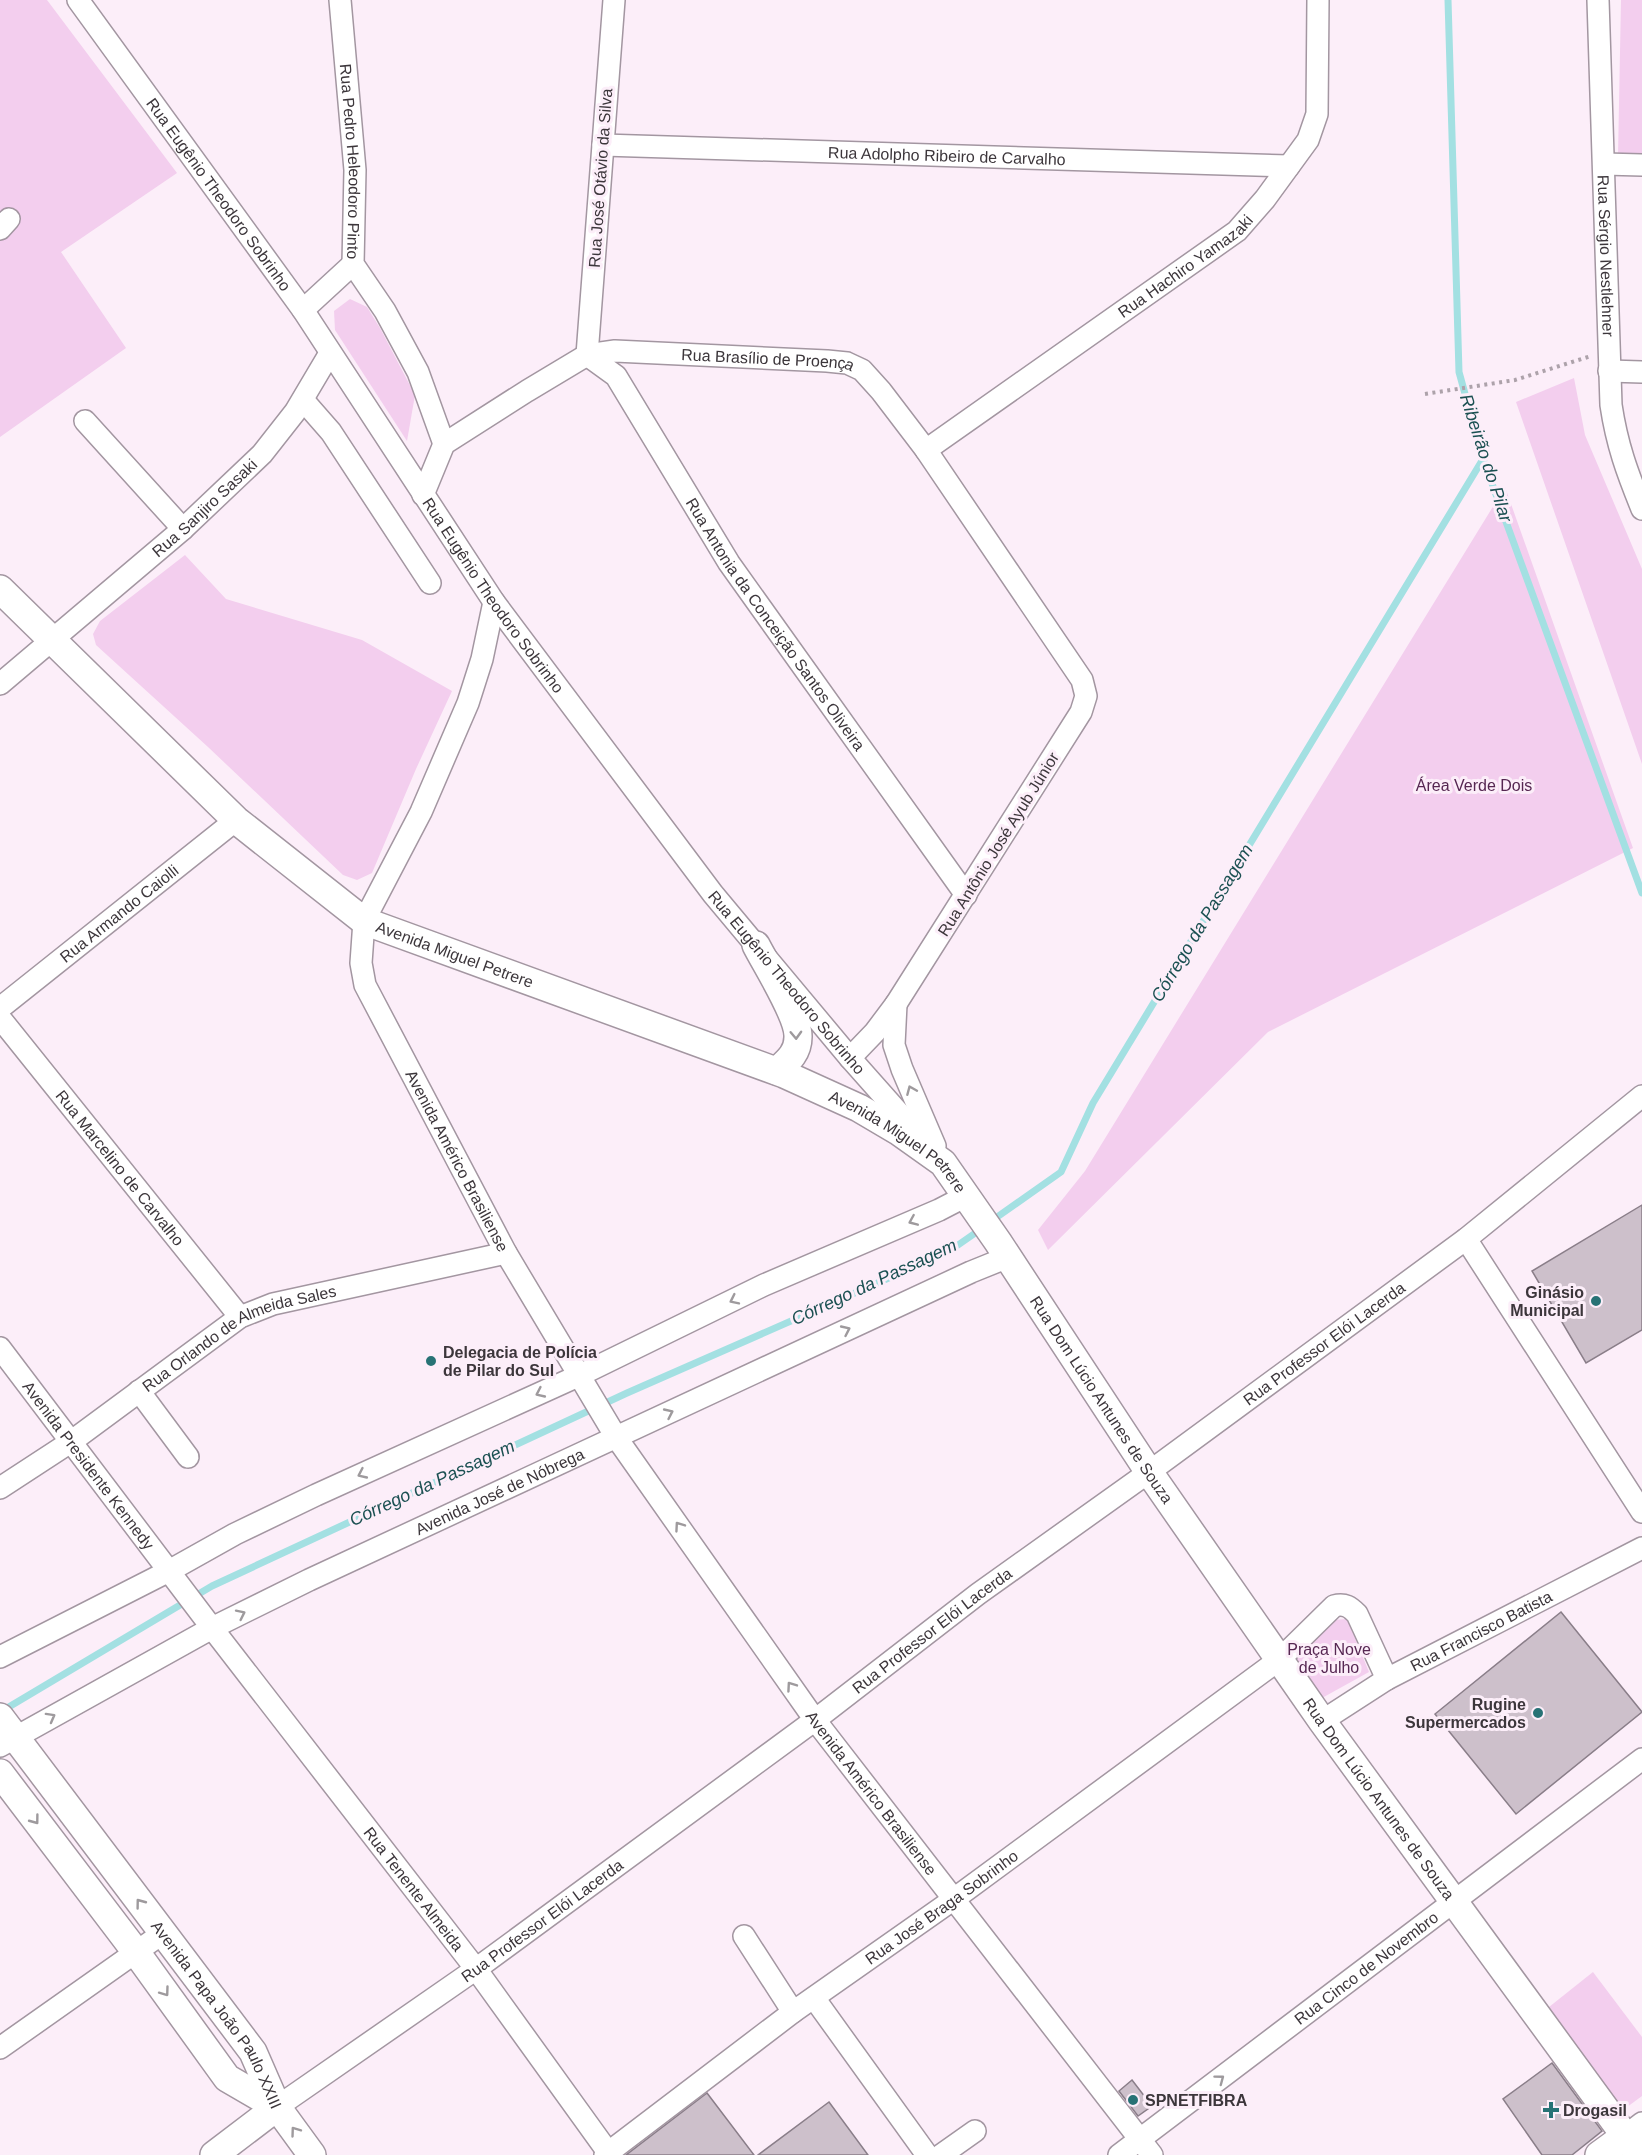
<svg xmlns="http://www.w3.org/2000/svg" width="1642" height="2155" viewBox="0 0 1642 2155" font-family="Arial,sans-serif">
<rect width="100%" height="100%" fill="#fceef9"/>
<g fill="#f3ceee">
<polygon points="0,0 47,0 177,173 61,252 126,348 0,437"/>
<polygon points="1621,0 1642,0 1642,156 1618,156"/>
<polygon points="350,299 367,307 380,328 415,395 407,441 335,330 334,311"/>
<polygon points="1574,378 1585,435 1642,569 1642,764 1516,402"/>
<polygon points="1505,487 1633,848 1268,1032 1048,1250 1038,1230 1085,1171"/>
<polygon points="185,555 226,599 362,640 452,691 416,769 372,873 357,880 343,875 208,747 96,645 93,634 100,621"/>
<polygon points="1347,1619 1369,1672 1322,1698 1289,1651 1333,1620"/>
<polygon points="1593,1972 1642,2037 1642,2096 1623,2110 1615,2111 1544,2011"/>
</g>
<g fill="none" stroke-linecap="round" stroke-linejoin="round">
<g stroke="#a3e0e2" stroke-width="7">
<polyline points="1448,0 1459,372 1483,459 1642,893"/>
<polyline points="990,1222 1061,1172 1093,1103 1483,459"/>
<polyline points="2,1711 212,1586 627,1393 948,1252 981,1229"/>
</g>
</g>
<g fill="#cdc0cb" stroke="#8a7e89" stroke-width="1.5">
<polygon points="1642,1205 1642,1330 1586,1363 1532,1271"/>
<polygon points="1561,1612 1642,1712 1516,1814 1435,1714"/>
<polygon points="1552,2063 1602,2131 1572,2155 1542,2155 1503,2099"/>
<polygon points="1132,2080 1152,2106 1138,2116 1119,2091"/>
<polygon points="707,2093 754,2155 626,2155"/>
<polygon points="829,2102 868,2155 758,2155"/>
</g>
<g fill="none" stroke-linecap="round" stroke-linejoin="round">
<defs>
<g id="minor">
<path id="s1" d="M78 0 303 310 494 602 713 894 850 1058 921 1138"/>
<path id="s2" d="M340 0 355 170 353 264 385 311 418 372 444 444"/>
<path id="s3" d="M614 0 587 355 616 376 729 563 966 895"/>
<path id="s4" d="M1598 0 1611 405C1617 445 1627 472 1642 509"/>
<path id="s5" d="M603 145 1289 166"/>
<polyline points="1604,164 1642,165"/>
<polyline points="0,229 9,219"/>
<polyline points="303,310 353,264"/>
<polyline points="1609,371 1642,372"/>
<polyline points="303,400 331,432 430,583"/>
<polyline points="85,421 183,529"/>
<path id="s6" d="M926 450 1237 231 1265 199 1308 140 1317 114 1318 0"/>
<path id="s7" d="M423 495 444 444 527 391 587 355 615 351 827 361 847 363 862 370 881 391 926 450 1082 680 1086 696 1081 712 896 1004 875 1032 850 1058"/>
<path id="s8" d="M494 602 482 659 468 703 421 812 364 921 361 963 365 985 506 1253 616 1437 815 1720 1152 2155"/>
<path id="s9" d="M0 684 183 529 262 454 295 412 330 353"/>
<polyline points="896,1004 894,1045 902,1069 935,1146"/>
<path id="s10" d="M0 1008 236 820"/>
<path id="s11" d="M0 1018 240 1317"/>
<polyline points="1466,1239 1642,1512"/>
<path id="s12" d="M0 1348 212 1628 476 1969 610 2155"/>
<polyline points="139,1391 188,1457"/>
<path id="s13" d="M0 1488 72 1441 240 1317 273 1304 506 1253"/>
<polyline points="0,1657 169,1571 235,1534 316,1495 578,1376 764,1285 939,1210 966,1196"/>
<path id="s14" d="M1322 1721 1387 1679 1642 1548"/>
<path id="s15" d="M0 1746 212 1628 309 1580 971 1272 1008 1257"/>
<polyline points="744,1936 793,2012"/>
<polyline points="814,1998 927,2155"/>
<polyline points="0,2048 163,1933"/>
<path id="s16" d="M277 2107 476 1969 815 1720 978 1594 1149 1472 1466 1239 1642 1096"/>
<polyline points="1625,2136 1642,2123"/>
<path id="s17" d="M605 2155 793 2012 954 1899 1280 1659 1334 1606C1345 1603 1350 1607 1357 1614L1387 1679"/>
<polyline points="941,2155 975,2131"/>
<path id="s18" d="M1119 2155 1642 1759"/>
</g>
<g id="major">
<path id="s19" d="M0 589 236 820 364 921 784 1074 859 1108 898 1131 943 1163 998 1242 1149 1472 1322 1721 1639 2155"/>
<path d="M756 945C766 965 799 1016 798 1037 798 1053 788 1061 777 1071"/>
<path id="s20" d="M0 1717 253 2052 277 2107 312 2155"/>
<polyline points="0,1773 136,1952 227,2078 277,2107"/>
<polyline points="214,2155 277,2107"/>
<polyline points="1599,2155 1625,2136"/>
</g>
</defs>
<use href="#minor" stroke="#a396a1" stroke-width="24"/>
<use href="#major" stroke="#a396a1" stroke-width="30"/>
<polyline stroke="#ada2aa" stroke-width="4" stroke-dasharray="3 4.5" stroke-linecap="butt" points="1425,394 1515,380 1591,356"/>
<use href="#minor" stroke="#fff" stroke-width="21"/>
<use href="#major" stroke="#fff" stroke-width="27"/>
</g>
<defs><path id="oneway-chevron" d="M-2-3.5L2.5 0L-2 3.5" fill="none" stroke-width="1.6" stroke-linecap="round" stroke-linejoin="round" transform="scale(1.5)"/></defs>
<g stroke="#9e9a9d">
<use href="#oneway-chevron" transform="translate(796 1035) rotate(88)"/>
<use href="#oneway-chevron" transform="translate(911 1090) rotate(-113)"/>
<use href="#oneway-chevron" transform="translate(913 1221) rotate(157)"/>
<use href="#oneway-chevron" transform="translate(734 1300) rotate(154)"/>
<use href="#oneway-chevron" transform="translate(846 1330) rotate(-25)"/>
<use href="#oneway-chevron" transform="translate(540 1393) rotate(155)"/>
<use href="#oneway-chevron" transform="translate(669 1413) rotate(-25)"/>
<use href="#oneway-chevron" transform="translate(362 1474) rotate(155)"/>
<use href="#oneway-chevron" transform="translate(679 1526) rotate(-125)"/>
<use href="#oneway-chevron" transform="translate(241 1614) rotate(-26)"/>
<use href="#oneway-chevron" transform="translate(791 1686) rotate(-125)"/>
<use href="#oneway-chevron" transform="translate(51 1717) rotate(-29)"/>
<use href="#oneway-chevron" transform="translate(35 1820) rotate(53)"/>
<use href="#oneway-chevron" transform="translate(140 1903) rotate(-127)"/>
<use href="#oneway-chevron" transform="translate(165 1992) rotate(54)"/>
<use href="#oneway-chevron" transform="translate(1220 2079) rotate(-37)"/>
<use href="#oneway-chevron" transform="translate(295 2131) rotate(-126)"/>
</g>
<g fill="#277275" stroke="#fceef9" stroke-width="2">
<circle cx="1596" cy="1301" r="6"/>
<circle cx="431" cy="1361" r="6"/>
<circle cx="1538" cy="1713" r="6"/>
<circle cx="1133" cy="2100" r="6"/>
<path d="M1548 2101h6v6h6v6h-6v6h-6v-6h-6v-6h6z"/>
</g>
<g text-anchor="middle" stroke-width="6" stroke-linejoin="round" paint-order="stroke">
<g font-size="16" fill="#3c363b" stroke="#fceef9">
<text dy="6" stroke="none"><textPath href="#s5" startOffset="344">Rua Adolpho Ribeiro de Carvalho</textPath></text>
<text dy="6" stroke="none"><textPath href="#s2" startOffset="162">Rua Pedro Heleodoro Pinto</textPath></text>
<text transform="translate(600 178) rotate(-86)" y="6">Rua José Otávio da Silva</text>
<text dy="6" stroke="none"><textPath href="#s1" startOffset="240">Rua Eugênio Theodoro Sobrinho</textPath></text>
<text dy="6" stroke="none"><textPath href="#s4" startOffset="256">Rua Sérgio Nestlehner</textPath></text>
<text dy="6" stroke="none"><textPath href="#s6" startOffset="318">Rua Hachiro Yamazaki</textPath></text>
<text dy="6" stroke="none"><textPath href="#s7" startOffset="405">Rua Brasílio de Proença</textPath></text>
<text dy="6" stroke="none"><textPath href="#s9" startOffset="270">Rua Sanjiro Sasaki</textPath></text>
<text dy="6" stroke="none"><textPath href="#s1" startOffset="726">Rua Eugênio Theodoro Sobrinho</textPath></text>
<text dy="6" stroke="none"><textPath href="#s3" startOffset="687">Rua Antonia da Conceição Santos Oliveira</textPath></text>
<text transform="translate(998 844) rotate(-58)" y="6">Rua Antônio José Ayub Júnior</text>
<text dy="6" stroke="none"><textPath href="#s10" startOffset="152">Rua Armando Caiolli</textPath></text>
<text dy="6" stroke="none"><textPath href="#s19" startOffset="590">Avenida Miguel Petrere</textPath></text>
<text dy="6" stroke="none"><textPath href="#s1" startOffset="1212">Rua Eugênio Theodoro Sobrinho</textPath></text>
<text dy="6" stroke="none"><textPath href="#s19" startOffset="1074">Avenida Miguel Petrere</textPath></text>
<text dy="6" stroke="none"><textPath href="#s8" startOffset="609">Avenida Américo Brasiliense</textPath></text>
<text dy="6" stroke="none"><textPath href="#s11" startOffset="192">Rua Marcelino de Carvalho</textPath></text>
<text dy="6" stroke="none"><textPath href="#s13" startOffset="285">Rua Orlando de Almeida Sales</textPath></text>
<text dy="6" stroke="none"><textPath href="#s16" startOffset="1296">Rua Professor Elói Lacerda</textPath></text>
<text dy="6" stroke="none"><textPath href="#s19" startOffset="1408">Rua Dom Lúcio Antunes de Souza</textPath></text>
<text dy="6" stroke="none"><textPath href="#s12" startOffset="147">Avenida Presidente Kennedy</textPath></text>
<text dy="6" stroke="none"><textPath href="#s15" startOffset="561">Avenida José de Nóbrega</textPath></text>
<text dy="6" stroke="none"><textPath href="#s16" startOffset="810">Rua Professor Elói Lacerda</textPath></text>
<text dy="6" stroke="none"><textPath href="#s14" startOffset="183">Rua Francisco Batista</textPath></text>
<text dy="6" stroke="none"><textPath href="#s8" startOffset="1366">Avenida Américo Brasiliense</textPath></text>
<text dy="6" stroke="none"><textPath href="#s19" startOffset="1894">Rua Dom Lúcio Antunes de Souza</textPath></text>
<text dy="6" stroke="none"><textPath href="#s12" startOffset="681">Rua Tenente Almeida</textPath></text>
<text dy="6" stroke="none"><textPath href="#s17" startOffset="418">Rua José Braga Sobrinho</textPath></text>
<text dy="6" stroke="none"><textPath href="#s16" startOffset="324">Rua Professor Elói Lacerda</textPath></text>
<text dy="6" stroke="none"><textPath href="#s18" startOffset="310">Rua Cinco de Novembro</textPath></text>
<text dy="6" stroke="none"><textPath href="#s20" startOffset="369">Avenida Papa João Paulo XXIII</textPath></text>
</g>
<g font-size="16" fill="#562752" stroke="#fceef9">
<text x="1474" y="791">Área Verde Dois</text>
<text x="1329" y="1655">Praça Nove<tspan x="1329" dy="18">de Julho</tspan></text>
</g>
<g font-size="16" font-weight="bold" fill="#3c363b" stroke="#fceef9" text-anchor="start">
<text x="1584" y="1298" text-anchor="end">Ginásio<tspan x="1584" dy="18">Municipal</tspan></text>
<text x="443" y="1358">Delegacia de Polícia<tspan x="443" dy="18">de Pilar do Sul</tspan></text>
<text x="1526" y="1710" text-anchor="end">Rugine<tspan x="1526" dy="18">Supermercados</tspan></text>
<text x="1145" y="2106">SPNETFIBRA</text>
<text x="1563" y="2116">Drogasil</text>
</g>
<g font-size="18" font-style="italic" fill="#1b5052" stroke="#fceef9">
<text transform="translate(1486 458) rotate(72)" y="6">Ribeirão do Pilar</text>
<text transform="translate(1202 923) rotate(-59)" y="6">Córrego da Passagem</text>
<text transform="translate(874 1282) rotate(-25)" y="6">Córrego da Passagem</text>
<text transform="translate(432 1483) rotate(-25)" y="6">Córrego da Passagem</text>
</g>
</g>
</svg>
